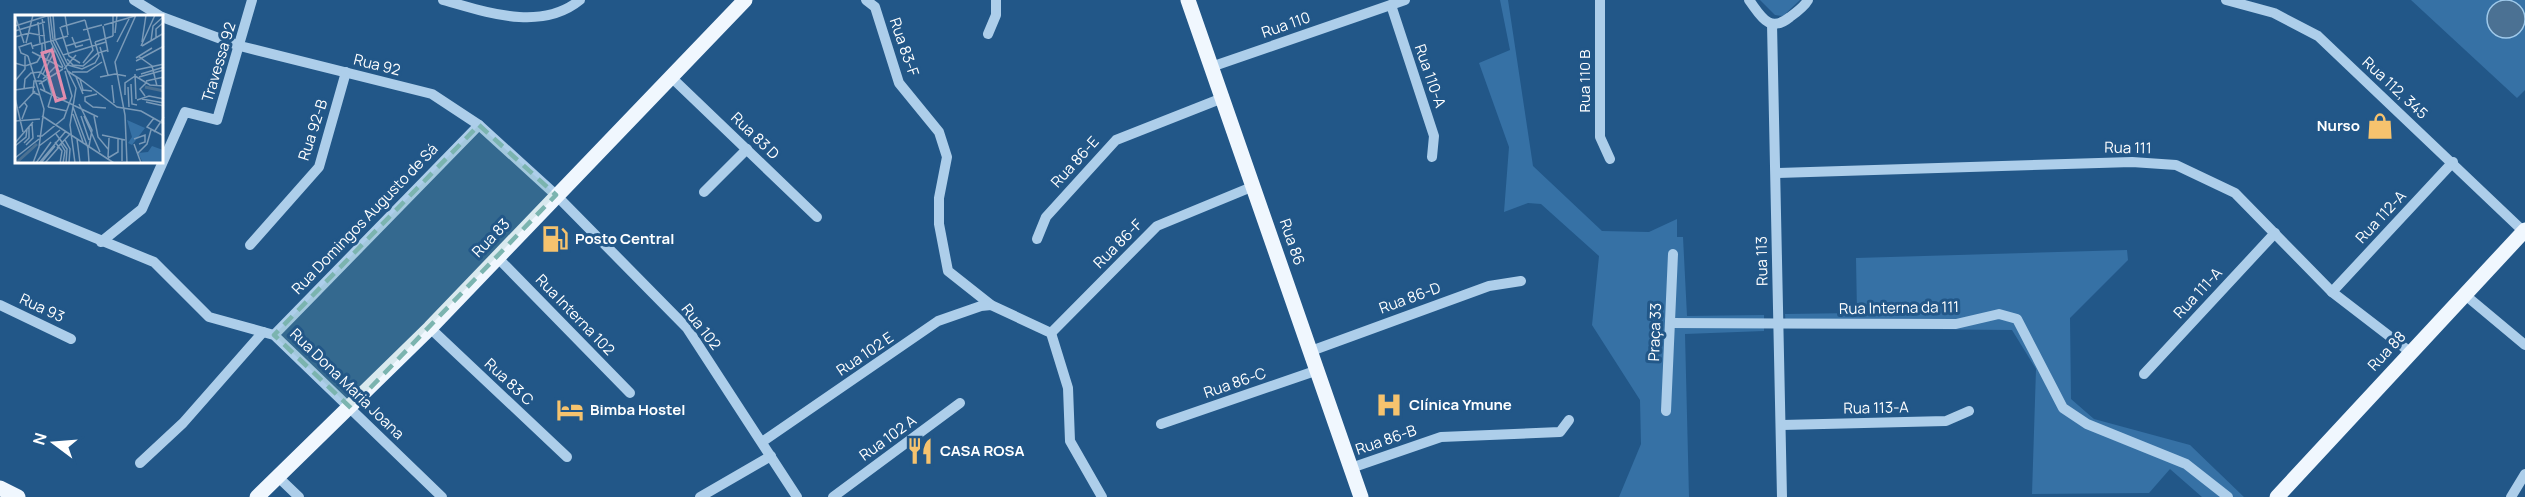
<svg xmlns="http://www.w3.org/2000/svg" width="2525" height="497" viewBox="0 0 2525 497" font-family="Manrope,sans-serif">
<rect width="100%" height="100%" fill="#225788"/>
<g fill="#3671a5">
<polygon points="1500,0 1508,0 1533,166 1602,231 1649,232 1677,219 1677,237 1683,237 1687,316 1764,315 1764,331 1685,334 1689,497 1619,497 1641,444 1640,400 1592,325 1599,256 1541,204 1528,203 1504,212 1509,147 1479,63 1510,50"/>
<polygon points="1760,0 1800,0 1783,16 1775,15"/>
<polygon points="2411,0 2525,0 2525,90 2517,98"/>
<polygon points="2127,250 2128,260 2070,318 2071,399 2094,419 2190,445 2244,497 2202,497 2170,469 2149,493 2032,494 2036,369 2012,330 1786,328 1785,314 1857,313 1856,258"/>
</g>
<circle fill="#4b7193" stroke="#a0caeb" stroke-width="1.5" cx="2506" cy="19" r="19"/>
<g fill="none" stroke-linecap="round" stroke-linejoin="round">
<g stroke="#adceea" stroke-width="10">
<polyline points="134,0 160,16"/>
<path d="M443 0C486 12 541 32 580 0"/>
<polyline points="866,0 875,7 899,83 939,132 947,157 939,198 939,224 948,271 991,305 1051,333 1068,388 1070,441 1102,497"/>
<polyline points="1600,0 1600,137 1610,159"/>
<path d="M1749 0C1761 16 1769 34 1790 17 1797 12 1804 7 1808 0"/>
<polyline points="2226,0 2274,13 2318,36 2524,232"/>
<polyline points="1391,5 1434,136 1432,157"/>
<polyline points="162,17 240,46 432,94 479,125 556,195 687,328 797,497"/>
<polyline points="1772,24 1782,497"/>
<polyline points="988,34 996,15 996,0"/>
<polyline points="1211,67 1405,0"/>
<polyline points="671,77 817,217"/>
<polyline points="1776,173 2132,162 2176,165 2235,193 2332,292 2410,352"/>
<polyline points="704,192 747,149"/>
<polyline points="0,199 154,262 209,317 274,335 442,497"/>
<polyline points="1037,239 1046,217 1116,140 1220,99"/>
<polyline points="101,242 142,209 185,112 217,120 252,0"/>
<polyline points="250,245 319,167 346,72"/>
<polyline points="497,257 630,393"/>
<polyline points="2332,292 2453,162"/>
<polyline points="2464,294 2525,345"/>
<polyline points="0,305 71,339"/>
<polyline points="1670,323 1956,324 1999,314 2017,319 2063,408 2087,424 2186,464 2228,497"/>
<polyline points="430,328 567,457"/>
<polyline points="1051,333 1157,226 1254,186"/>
<polyline points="274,335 479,125"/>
<polyline points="1311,351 1489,286 1521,281"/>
<polyline points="2144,374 2275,233"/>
<polyline points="1666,411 1673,254"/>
<polyline points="1161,424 1318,370"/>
<polyline points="1782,425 1946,421 1969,411"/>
<polyline points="762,442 938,321 981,306 991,305"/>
<polyline points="140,463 183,423 263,332"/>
<polyline points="1351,468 1441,437 1560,432 1569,420"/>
<polyline points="277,476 299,497"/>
<polyline points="700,497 771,456"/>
<polyline points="833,497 960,403"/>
<polyline points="2511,497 2525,474"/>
</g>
<g stroke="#f0f7fe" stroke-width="15">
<polyline points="1188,0 1361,497"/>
<polyline points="0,488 18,497"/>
<polyline points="257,497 430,328 745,0"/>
<polyline points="2277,497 2525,230"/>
</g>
</g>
<path fill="#7bb4af" fill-opacity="0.2" stroke="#7bb4af" stroke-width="4.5" stroke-dasharray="12 8" stroke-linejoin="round" d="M479 125 556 195 351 408 274 335Z"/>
<defs>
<symbol id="shop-bare" viewBox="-9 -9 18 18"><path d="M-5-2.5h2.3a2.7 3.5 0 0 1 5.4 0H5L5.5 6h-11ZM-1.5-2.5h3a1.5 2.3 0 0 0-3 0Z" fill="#f6c36e" stroke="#225788" stroke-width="2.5" paint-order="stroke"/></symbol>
<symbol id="fuel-bare" viewBox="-9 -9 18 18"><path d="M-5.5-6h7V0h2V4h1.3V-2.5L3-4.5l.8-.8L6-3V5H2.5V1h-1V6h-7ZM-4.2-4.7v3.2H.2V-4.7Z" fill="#f6c36e" stroke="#225788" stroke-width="2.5" paint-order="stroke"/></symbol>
<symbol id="hospital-bare" viewBox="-9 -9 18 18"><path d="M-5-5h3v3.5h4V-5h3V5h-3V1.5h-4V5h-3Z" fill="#f6c36e" stroke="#225788" stroke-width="2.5" paint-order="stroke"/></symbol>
<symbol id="hotel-bare" viewBox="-9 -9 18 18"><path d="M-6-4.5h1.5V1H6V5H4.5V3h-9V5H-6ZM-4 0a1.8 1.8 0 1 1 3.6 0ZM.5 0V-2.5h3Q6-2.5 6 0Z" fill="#f6c36e" stroke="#225788" stroke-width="2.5" paint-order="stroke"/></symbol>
<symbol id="restaurant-bare" viewBox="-9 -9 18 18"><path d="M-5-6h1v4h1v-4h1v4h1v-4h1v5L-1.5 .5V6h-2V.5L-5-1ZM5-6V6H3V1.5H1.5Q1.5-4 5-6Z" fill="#f6c36e" stroke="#225788" stroke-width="2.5" paint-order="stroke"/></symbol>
</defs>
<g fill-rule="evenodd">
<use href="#shop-bare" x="2361" y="107" width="38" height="38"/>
<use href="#fuel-bare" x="536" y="220" width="38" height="38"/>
<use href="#hospital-bare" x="1370" y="386" width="38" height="38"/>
<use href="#hotel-bare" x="551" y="391" width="38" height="38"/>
<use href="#restaurant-bare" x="901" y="432" width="38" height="38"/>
</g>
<g text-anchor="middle" stroke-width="6" stroke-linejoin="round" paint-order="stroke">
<g font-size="15" fill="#fff" stroke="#225788">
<text transform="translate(1286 25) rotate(-19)" y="5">Rua 110</text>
<text transform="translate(904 47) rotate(71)" y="5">Rua 83-F</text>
<text transform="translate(219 62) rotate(-73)" y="5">Travessa 92</text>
<text transform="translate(377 65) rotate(14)" y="5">Rua 92</text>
<text transform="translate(1430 76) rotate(71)" y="5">Rua 110-A</text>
<text transform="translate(1585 81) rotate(-90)" y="5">Rua 110 B</text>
<text transform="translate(2395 88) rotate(43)" y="5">Rua 112, 345</text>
<text transform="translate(313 130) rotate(-72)" y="5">Rua 92-B</text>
<text transform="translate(755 136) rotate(44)" y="5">Rua 83 D</text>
<text transform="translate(2128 148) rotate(1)" y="5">Rua 111</text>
<text transform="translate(1075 162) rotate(-48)" y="5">Rua 86-E</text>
<text transform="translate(2381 217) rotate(-47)" y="5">Rua 112-A</text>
<text transform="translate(365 219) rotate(-46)" y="5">Rua Domingos Augusto de Sá</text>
<text transform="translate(491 238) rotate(-46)" y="5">Rua 83</text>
<text transform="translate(1292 242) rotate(71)" y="5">Rua 86</text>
<text transform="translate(1118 244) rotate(-45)" y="5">Rua 86-F</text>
<text transform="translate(1762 261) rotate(-91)" y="5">Rua 113</text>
<text transform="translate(2198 293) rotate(-47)" y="5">Rua 111-A</text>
<text transform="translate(1410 298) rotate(-20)" y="5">Rua 86-D</text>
<text transform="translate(42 308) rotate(25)" y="5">Rua 93</text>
<text transform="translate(1899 308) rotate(-1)" y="5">Rua Interna da 111</text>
<text transform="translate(575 315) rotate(46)" y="5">Rua Interna 102</text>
<text transform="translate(701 327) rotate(52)" y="5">Rua 102</text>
<text transform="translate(1655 332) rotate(-88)" y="5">Praça 33</text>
<text transform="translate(2387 351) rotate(-47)" y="5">Rua 88</text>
<text transform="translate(865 354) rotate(-34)" y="5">Rua 102 E</text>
<text transform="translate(509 382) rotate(43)" y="5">Rua 83 C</text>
<text transform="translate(1235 383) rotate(-19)" y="5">Rua 86-C</text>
<text transform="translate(347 384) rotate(44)" y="5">Rua Dona Maria Joana</text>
<text transform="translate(1876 408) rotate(-1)" y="5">Rua 113-A</text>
<text transform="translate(888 438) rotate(-36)" y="5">Rua 102 A</text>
<text transform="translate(1386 440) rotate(-19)" y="5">Rua 86-B</text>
</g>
<g font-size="15" font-weight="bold" fill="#fff" stroke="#225788" text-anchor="start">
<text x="2360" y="131" text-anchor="end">Nurso</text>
<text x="575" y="244">Posto Central</text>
<text x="1409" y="410">Clínica Ymune</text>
<text x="590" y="415">Bimba Hostel</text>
<text x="940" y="456">CASA ROSA</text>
</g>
</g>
<g transform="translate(15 15)">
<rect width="148" height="148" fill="#225788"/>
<path d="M112 105 130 113 117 130 113 128 117 122ZM137 131 148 135V148H128L123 138 133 137Z" fill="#3671a5"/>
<path fill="none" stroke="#4b7193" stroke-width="3" d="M130 72 149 76M1 148 22 129"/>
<path fill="none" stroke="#7a9ab8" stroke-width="1.5" d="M0 0 9 28M38 0 40 24 53 50M50 0 53 20M33 1 36 27 48 52M27 2 31 39M23 7 25 28M89 10 120 1M0 11 35 0 38 24M88 11 93 37M45 12 54 41 65 48M46 12 70 5M68 15 87 10M0 16 30 7M100 18 102 0M98 21V0M0 22 14 18 30 21M57 22 61 32 68 30M141 23V14L149 7M38 26 61 73 55 110 60 148M136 26 138 11 149 1M80 27 98 21M102 27 115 2M127 27 131 0M11 28 18 0M18 31 53 21M51 31 75 24M126 31 140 0M127 31 149 18M85 32 93 60M17 37 48 53M48 40 91 27M13 41 6 38 4 32 16 28 18 34M13 41 29 94 24 132 18 148M123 41 137 51 142 71M121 43 137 33M52 44 58 50 68 51 83 38 93 35M121 46 149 31M0 48 10 51 22 47 27 39V29M68 48 78 35 70 5M53 50 67 54 80 48 84 41 80 27M49 54 61 40M121 55 149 49M52 56 65 64 53 56M57 57H72L87 47M28 59 40 35M120 59 121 84M126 59 149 52M120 61 135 70 149 71M61 62 68 79M85 62 100 59 111 61M124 62 149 55M23 63 38 31M28 64 43 49M65 64 68 75 77 76M65 64 102 92 126 96 149 109M33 65 37 79 33 92M0 66 10 54V41M131 66 149 62M24 69 48 54M116 69 117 89 122 90M97 70 99 88M113 72 114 92M9 74 10 64 16 58 25 57 34 64M25 74 83 102M0 75 20 72M82 79 70 82V86L78 92 91 93M24 80 18 77 19 66H26L30 76M110 80V68L120 61M130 81 125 74 132 67M0 83 8 117M127 84 149 88M122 85 134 81 149 84M131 87 149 91M64 89 77 115 74 131M33 92 52 96M58 92 73 133 74 147M4 93 20 76M58 99 68 127M27 101 99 148M66 101 74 125M69 101 85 137M79 101 83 122 93 134M139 103 132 112 149 121M7 104 12 91 9 87M0 106 25 104M139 117 149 102M41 119 52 134 51 148M87 120 110 125M22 121H27L49 103 57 81 50 56M62 124 65 148M119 124 130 120V127L124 129M50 125 55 134 54 148M107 125V146M40 127 47 136 45 148M0 128 18 107M9 128 14 123V111M46 129 50 136 48 148M119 129 126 148M11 130 18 123 17 109M0 131 11 122 12 114M24 131 45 115M42 133 55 119M123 138 132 129 136 115M93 142 94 123M0 143 24 124M93 143 103 137V124M21 148 36 127M24 148 51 116M26 148 40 131M30 148 44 132M112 148 110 100 100 47 121 0"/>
<path fill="#e08cad" fill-opacity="0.15" stroke="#e08cad" stroke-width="3" d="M37 35 50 83 41 86 27 38Z"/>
<rect width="148" height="148" fill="none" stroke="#fff" stroke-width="3"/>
</g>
<g transform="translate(54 443) rotate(286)" stroke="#225788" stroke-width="4.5" paint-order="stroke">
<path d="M0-4.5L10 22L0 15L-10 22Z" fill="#ffffff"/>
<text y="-9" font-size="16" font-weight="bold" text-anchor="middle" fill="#ffffff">N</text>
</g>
</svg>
